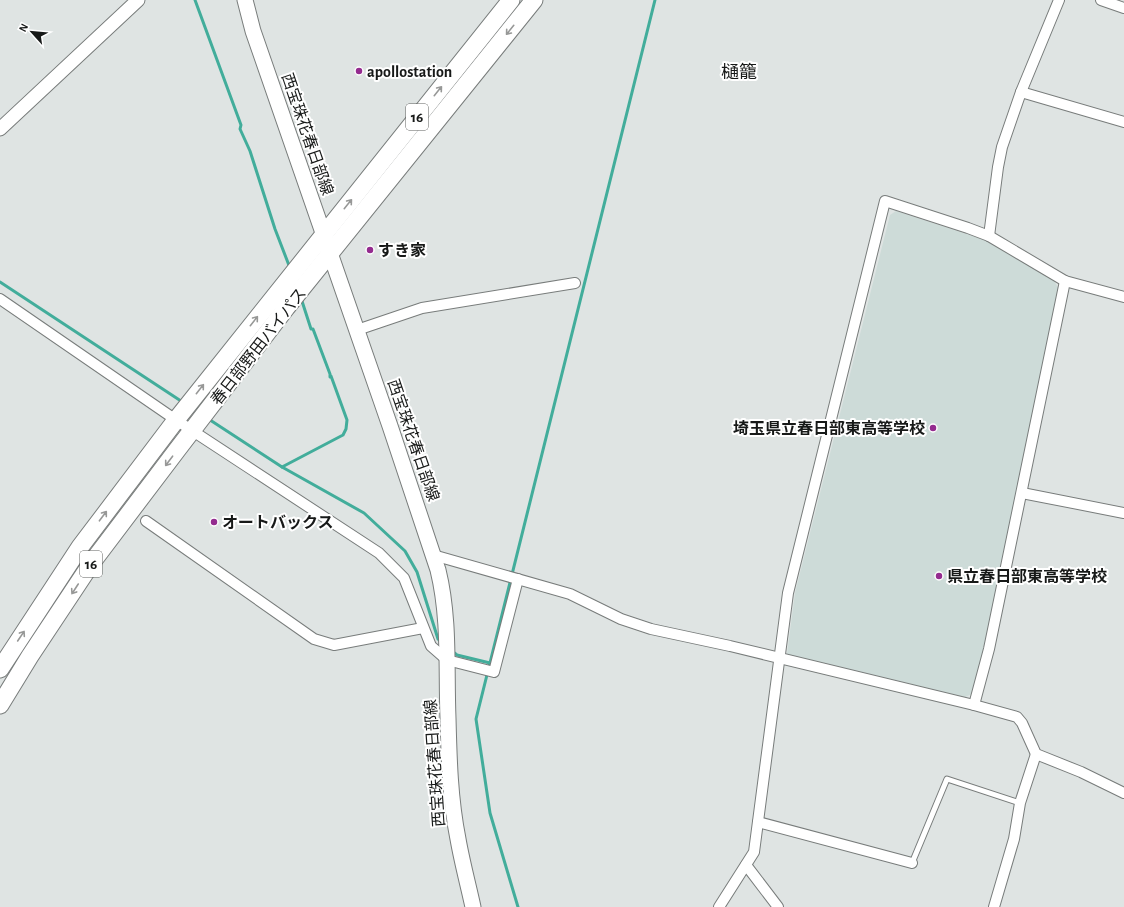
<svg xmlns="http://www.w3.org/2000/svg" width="1124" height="907" viewBox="0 0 1124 907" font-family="'Alegreya Sans','Noto Sans JP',sans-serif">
<rect width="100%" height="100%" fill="#dfe4e3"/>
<polygon fill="#cddbd8" points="896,211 988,241 1054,281 1059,289 984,646 972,694 965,697 787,654 795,593 890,215"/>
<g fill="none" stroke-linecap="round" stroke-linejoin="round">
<g stroke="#42ad9b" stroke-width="3">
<polyline points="195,0 241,125 240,129 250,151 275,229 290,268"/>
<polyline points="0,282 184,403"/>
<polyline points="207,418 282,467 364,513 405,551 417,572 438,639 442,642"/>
<polyline points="282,467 343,435 346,429 347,420 331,376 330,377 330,374 313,329 311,329 301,298"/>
<polyline points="452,651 457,655 490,663"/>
<polyline points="518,907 490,813 476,719 655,0"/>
</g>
<defs>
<polyline id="service" points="912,863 947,779 1020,803"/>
<g id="minor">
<polyline points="1101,0 1124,8"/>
<polyline points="1021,92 1124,122"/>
<polyline points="989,236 998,167 1002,147 1021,92 1059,0"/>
<polyline points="0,299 176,420 379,553 404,578 431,646 447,660 494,672 518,579"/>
<polyline points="357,330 422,308 575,283"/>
<polyline points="1022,493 1124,513"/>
<polyline points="146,521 314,639 334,645 423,628"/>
<polyline points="433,555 570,594 621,619 651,629 730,646 974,705 1017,717 1022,723 1036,754 1081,772 1124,793"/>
<polyline points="974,705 989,649 1065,281"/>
<polyline points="758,822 912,863"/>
<polyline points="746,865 778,907"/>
<polyline points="719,907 754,852 788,593 885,201 968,228 989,236 1065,281 1124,297"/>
<polyline points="994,907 1014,839 1020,803 1036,754"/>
</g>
<polyline id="tertiary" points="0,129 138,0"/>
<path id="secondary" d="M245 0 253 31 390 426 438 570C450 619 446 669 448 718 449 759 450 799 458 839 462 862 468 884 473 907"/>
<g id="trunk">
<polyline points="0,669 80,547 176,420 511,0"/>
<polyline points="0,705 30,656 93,561 177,450 286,308 534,0"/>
</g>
</defs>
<use href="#service" stroke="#787c7b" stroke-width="7"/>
<use href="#minor" stroke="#787c7b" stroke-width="12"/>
<use href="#tertiary" stroke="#787c7b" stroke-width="15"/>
<use href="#secondary" stroke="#787c7b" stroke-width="17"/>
<use href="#trunk" stroke="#787c7b" stroke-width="19"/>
<use href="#service" stroke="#fff" stroke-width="5"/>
<use href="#minor" stroke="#fff" stroke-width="10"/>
<use href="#tertiary" stroke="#fff" stroke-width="13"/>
<use href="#secondary" stroke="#fff" stroke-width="15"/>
<use href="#trunk" stroke="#fff" stroke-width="17"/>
</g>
<defs><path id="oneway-shaft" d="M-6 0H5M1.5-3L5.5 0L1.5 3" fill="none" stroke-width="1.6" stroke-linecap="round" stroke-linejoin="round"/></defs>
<g stroke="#979897">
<use href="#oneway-shaft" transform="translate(510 30) rotate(129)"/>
<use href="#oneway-shaft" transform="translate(438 91) rotate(-51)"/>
<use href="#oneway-shaft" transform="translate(348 204) rotate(-51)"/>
<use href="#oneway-shaft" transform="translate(254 321) rotate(-52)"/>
<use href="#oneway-shaft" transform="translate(200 389) rotate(-52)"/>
<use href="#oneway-shaft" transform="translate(169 461) rotate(127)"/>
<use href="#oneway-shaft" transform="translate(103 516) rotate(-53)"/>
<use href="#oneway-shaft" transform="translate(75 589) rotate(123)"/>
<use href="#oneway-shaft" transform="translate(21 636) rotate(-56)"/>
</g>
<g fill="#942b8f" stroke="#fff" stroke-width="1.5">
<circle cx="359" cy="71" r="4"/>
<circle cx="370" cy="250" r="4"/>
<circle cx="933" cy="428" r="4"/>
<circle cx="214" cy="522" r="4"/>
<circle cx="939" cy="576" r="4"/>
</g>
<g text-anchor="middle" stroke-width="4" stroke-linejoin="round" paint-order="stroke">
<g fill="#fff" stroke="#5d5e5d" stroke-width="1">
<rect x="406" y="104" width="22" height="26" rx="3"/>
<rect x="80" y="551" width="22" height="26" rx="3"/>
</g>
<g font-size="15" font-weight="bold" fill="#171918">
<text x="417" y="122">16</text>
<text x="91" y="569">16</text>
</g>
<g font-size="16" font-weight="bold" fill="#171918" stroke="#fff" text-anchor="start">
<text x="367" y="77">apollostation</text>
<text x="378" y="256">すき家</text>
<text x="925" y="434" text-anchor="end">埼玉県立春日部東高等学校</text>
<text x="222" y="528">オートバックス</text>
<text x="947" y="582">県立春日部東高等学校</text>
</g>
<g font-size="16" fill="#171918" stroke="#fff">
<text transform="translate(308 134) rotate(71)" y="6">西宝珠花春日部線</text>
<text transform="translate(258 346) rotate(-52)" y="6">春日部野田バイパス</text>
<text transform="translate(414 440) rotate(71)" y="6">西宝珠花春日部線</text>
<text transform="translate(434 763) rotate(-94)" y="6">西宝珠花春日部線</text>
</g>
<g font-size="18" fill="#171918" stroke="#fff">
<text x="739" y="78">樋籠</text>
</g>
</g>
<g transform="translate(32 32) rotate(297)" stroke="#ffffff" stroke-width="3" paint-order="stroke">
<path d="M0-3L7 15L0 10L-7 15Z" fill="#171918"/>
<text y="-6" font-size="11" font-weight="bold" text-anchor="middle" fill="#171918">N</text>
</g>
</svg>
